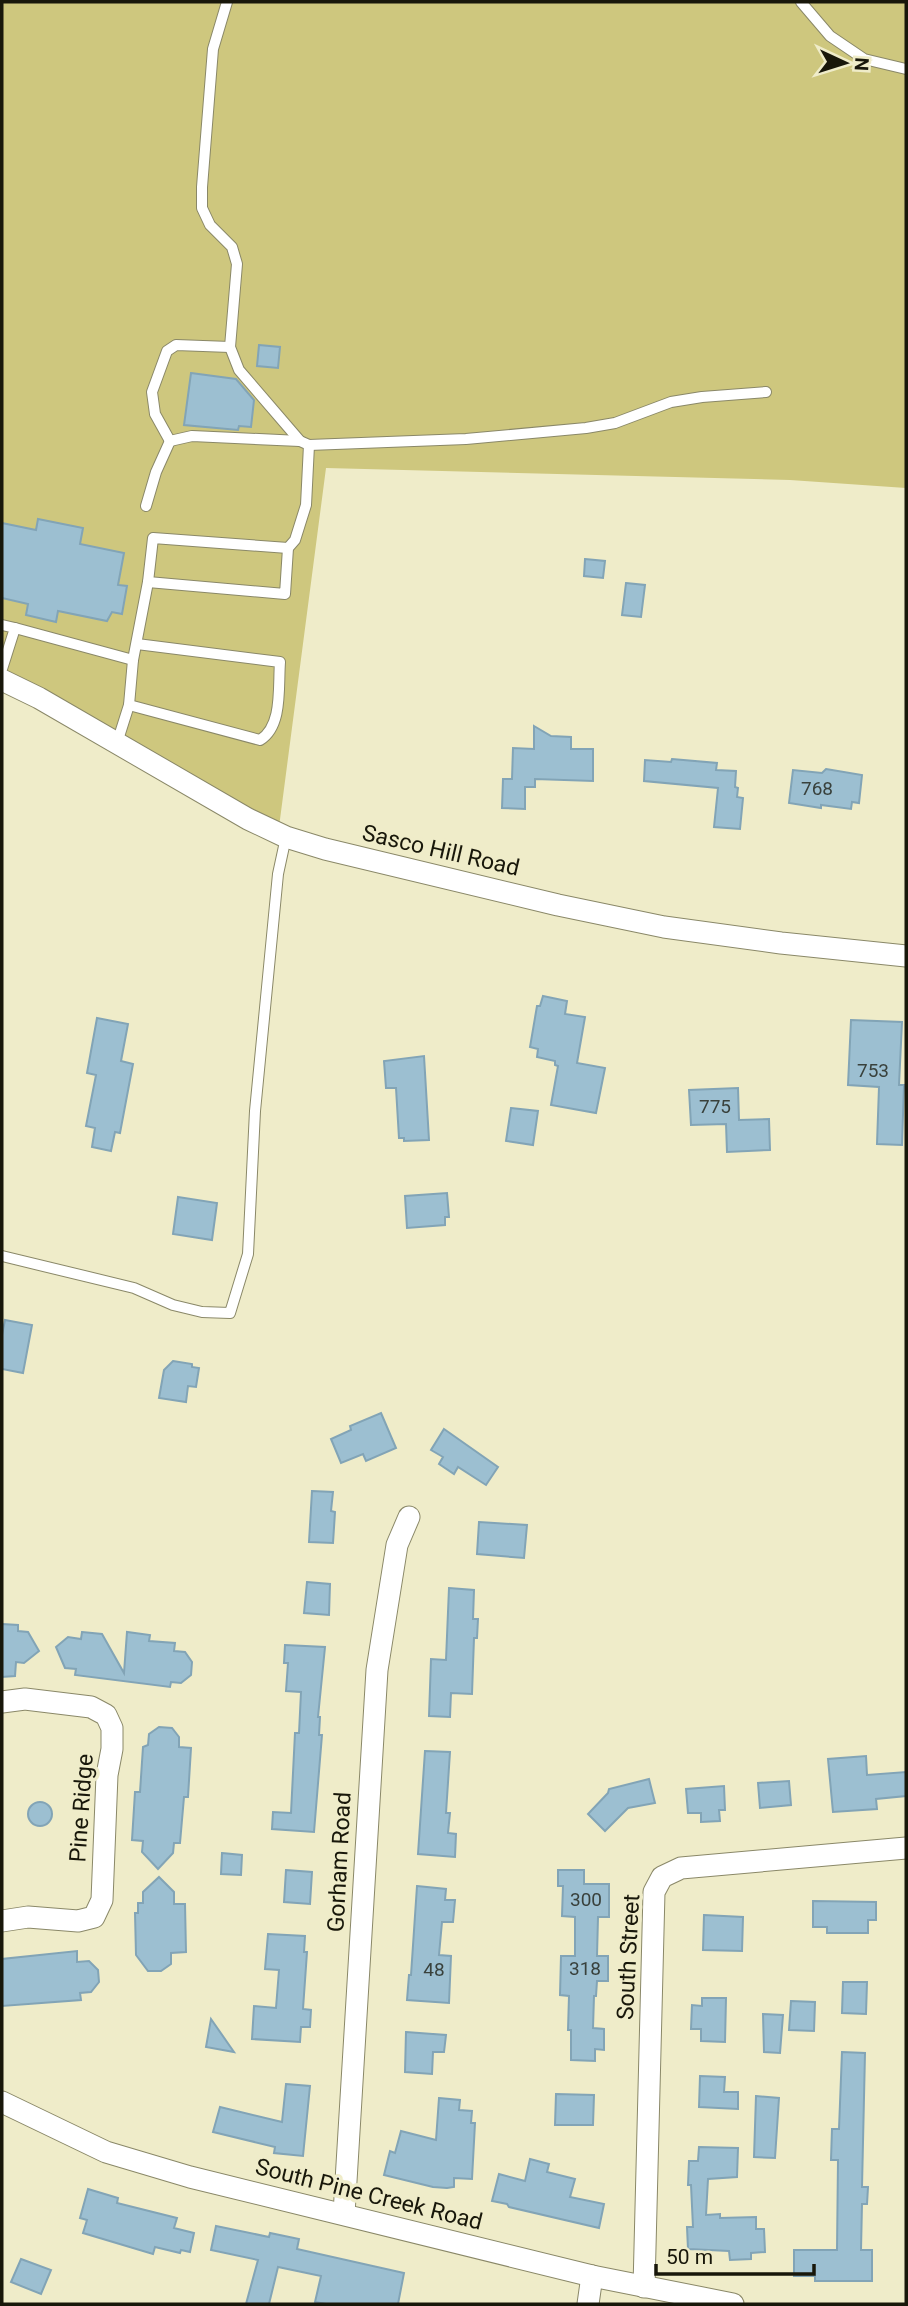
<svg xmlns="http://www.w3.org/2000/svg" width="908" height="2306" viewBox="0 0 908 2306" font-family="Roboto,sans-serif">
<rect width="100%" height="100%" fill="#efecc9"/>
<polygon fill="#cec77e" points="2,2 906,2 906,488 790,480 326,468 279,827 41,687 2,674"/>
<g fill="#9cbfd1" stroke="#82a4b6" stroke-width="2">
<polygon points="259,345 280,347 278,368 257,366"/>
<polygon points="191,373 236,379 254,400 251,427 239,426 238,430 184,425"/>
<polygon points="38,519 83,528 80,544 124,553 118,585 127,586 122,614 112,612 107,621 58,611 56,622 26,615 28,604 2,598 2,523 36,530"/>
<polygon points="585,559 605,561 603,578 584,576"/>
<polygon points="626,583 645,585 641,617 622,615"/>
<polygon points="534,726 551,736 571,737 571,749 593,749 593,781 535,779 535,787 525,787 525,809 502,808 503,779 512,779 513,748 534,749"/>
<polygon points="672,759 717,763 716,770 736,771 735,787 738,788 737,797 743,798 740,829 714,827 718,788 644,781 645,760 671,762"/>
<polygon points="826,769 862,775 859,803 852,802 851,809 821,805 821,808 789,803 793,770 822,773"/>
<polygon points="543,996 567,1001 565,1014 585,1017 577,1063 605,1068 596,1113 551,1105 558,1066 555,1065 555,1061 537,1057 538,1049 530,1047 537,1006 540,1006"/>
<polygon points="97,1018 128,1024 121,1061 133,1064 120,1133 115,1132 111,1151 92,1147 95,1128 86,1126 96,1075 87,1073"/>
<polygon points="851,1020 902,1022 899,1085 904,1085 902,1145 877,1144 879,1087 848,1085"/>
<polygon points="424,1056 429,1140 404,1141 404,1138 399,1138 396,1088 386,1088 384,1061"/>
<polygon points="738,1088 739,1120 769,1119 770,1150 727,1152 726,1124 691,1125 689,1090"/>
<polygon points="511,1108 538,1111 533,1145 506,1141"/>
<polygon points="447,1193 449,1217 445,1217 445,1225 407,1228 405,1196"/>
<polygon points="178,1197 217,1203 212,1240 173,1234"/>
<polygon points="5,1320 32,1325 23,1373 2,1369 2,1335"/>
<polygon points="173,1361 192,1364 192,1367 199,1368 196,1387 188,1386 186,1402 159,1398 164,1370"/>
<polygon points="381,1413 396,1448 366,1461 363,1454 341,1463 331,1439 351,1430 350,1426"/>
<polygon points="444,1429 498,1467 486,1485 458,1467 454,1474 439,1464 443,1457 431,1450"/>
<polygon points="312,1491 333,1492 331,1511 335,1512 333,1543 309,1542"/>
<polygon points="479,1522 527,1525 524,1558 477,1554"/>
<polygon points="307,1582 330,1584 329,1615 304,1613"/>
<polygon points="449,1588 474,1590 473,1619 478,1619 477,1638 474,1638 472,1694 451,1693 450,1717 429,1716 431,1659 446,1660"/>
<polygon points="2,1624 18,1625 18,1631 28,1632 39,1651 24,1663 16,1662 15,1676 2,1677"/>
<polygon points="82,1632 102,1634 124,1673 127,1632 150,1635 149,1641 175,1643 174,1651 185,1652 192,1662 191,1675 181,1683 171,1682 170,1687 75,1675 76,1669 65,1668 56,1647 68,1637 81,1639"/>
<polygon points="285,1645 325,1647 318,1717 320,1717 319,1735 322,1735 314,1832 272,1829 273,1812 291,1813 295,1733 299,1733 301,1692 286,1691 288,1663 284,1663"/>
<polygon points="159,1727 172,1728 179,1737 179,1747 191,1748 188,1797 184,1797 180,1843 174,1843 173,1853 158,1869 142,1852 143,1841 132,1840 135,1792 140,1792 143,1747 148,1745 149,1734"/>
<polygon points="425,1751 450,1752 446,1813 450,1813 448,1833 456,1834 455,1857 418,1854"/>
<polygon points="866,1756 867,1775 906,1772 906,1796 876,1799 877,1809 833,1812 828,1759"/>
<polygon points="649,1779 655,1803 628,1808 605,1831 588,1814 608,1793 609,1789"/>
<polygon points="789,1781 791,1805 760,1808 758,1783"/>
<polygon points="724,1786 725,1810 719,1810 720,1821 701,1822 701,1813 688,1813 686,1789"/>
<circle cx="40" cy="1814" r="12"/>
<polygon points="222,1853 242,1855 241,1875 221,1874"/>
<polygon points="286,1870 312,1872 310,1904 284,1902"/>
<polygon points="558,1870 584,1870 584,1884 609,1884 609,1917 598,1917 597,1956 608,1956 608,1981 597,1981 596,1996 594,1996 593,2028 604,2029 604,2050 595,2049 595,2061 571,2060 571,2030 568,2030 569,1996 560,1995 561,1956 575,1956 575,1917 562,1916 563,1886 558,1886"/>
<polygon points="159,1877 174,1892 174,1904 185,1904 186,1952 171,1953 171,1964 161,1971 148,1971 136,1955 135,1913 138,1913 138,1903 143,1903 143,1892"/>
<polygon points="417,1886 446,1889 445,1900 455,1900 453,1922 442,1922 439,1955 451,1956 449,2003 407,2000 409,1975 411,1975"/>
<polygon points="813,1901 876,1902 876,1920 868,1920 868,1933 827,1933 827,1927 813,1927"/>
<polygon points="704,1915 743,1917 742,1951 703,1950"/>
<polygon points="268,1934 305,1936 304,1952 307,1952 303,2009 311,2010 310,2027 301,2027 300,2042 252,2039 254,2006 276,2008 279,1970 265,1969"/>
<polygon points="77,1951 77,1962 89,1961 98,1970 99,1982 91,1992 80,1993 81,2000 2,2006 2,1959"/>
<polygon points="843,1982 867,1982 866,2014 842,2013"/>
<polygon points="702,1998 726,1998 725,2042 701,2041 701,2029 691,2029 692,2005 702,2006"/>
<polygon points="791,2001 815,2002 814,2031 789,2030"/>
<polygon points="763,2014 783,2015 780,2053 764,2052"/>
<polygon points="211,2019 234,2052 206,2047"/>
<polygon points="406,2032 446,2035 444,2052 433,2052 432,2074 405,2072"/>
<polygon points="842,2052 865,2053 862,2187 868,2187 867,2204 862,2204 861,2250 872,2250 872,2281 815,2281 815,2276 794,2276 794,2250 837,2250 838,2160 831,2160 832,2129 839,2129"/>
<polygon points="700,2076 725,2077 724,2092 738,2092 738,2109 699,2107"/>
<polygon points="286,2084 310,2086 303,2156 274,2153 275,2147 213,2132 220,2107 282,2122"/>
<polygon points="556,2094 594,2095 593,2125 555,2125"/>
<polygon points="756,2096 779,2098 775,2158 754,2157"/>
<polygon points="439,2098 460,2100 459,2110 472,2111 471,2123 475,2123 472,2179 454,2178 454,2187 447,2188 433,2187 384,2175 390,2151 395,2153 401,2131 436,2140"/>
<polygon points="699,2147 738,2148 737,2177 708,2179 706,2215 720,2214 720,2218 756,2217 756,2229 764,2229 765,2252 751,2253 751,2259 730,2260 729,2251 688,2249 687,2227 693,2227 691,2185 688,2185 689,2161 698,2161"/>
<polygon points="530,2159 549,2164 547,2172 575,2179 570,2197 604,2204 599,2228 509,2207 507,2204 492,2201 499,2174 525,2181"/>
<polygon points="88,2189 118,2198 117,2203 177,2218 174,2228 194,2233 190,2252 181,2250 180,2253 155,2247 153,2254 83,2233 87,2220 80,2218"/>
<polygon points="216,2226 269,2237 270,2233 299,2239 297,2249 404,2273 398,2304 326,2304 315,2302 321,2276 278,2267 269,2304 246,2304 258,2260 211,2250"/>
<polygon points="21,2259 51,2270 41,2294 11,2282"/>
</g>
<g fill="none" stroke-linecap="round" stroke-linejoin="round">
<defs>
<g id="service">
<polyline points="227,2 213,49 202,187 202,208 210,225 232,247 237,264 230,347 239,370 300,441 309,445 466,439 586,428 615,423 671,402 702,397 766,392"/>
<polyline points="801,2 830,36 864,59 906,69"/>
<polyline points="170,441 155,414 152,392 167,351 176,345 230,347"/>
<polyline points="170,441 192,436 300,441"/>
<polyline points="146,506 156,472 170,441"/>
<polyline points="148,582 285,594 288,548 295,540 306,505 309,445"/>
<polyline points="2,625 15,628 2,669"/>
<polyline points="15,628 133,660"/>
<path d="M129 705 260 740C283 726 278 687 280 662L137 644"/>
<polyline points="117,743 129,705 133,660 148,582 153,538 288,548"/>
<polyline points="2,1256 134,1288 173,1305 202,1312 230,1313 248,1254 255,1111 278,874 286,837"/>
</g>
<g id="minor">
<polyline points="2,680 39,698 248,819 286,837 325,849 558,905 664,927 781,943 906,956"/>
<polyline points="2,1702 25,1699 91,1707 106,1715 112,1728 112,1749 107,1775 102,1900 94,1917 78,1921 28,1917 2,1921"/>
<polyline points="2,2102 106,2152 190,2177 592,2276 733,2304"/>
<polyline points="344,2214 377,1670 397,1545 409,1517"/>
<polyline points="644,2287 654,1892 662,1877 681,1868 906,1848"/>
<polyline points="588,2304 592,2276"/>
</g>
</defs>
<use href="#service" stroke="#8a8868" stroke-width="12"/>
<use href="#minor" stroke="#8a8868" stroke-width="23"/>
<use href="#service" stroke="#fff" stroke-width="10"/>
<use href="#minor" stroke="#fff" stroke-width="21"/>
</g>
<g text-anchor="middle" stroke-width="7" stroke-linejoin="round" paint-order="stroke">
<g font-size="19" fill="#39413c">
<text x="817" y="795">768</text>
<text x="873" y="1077">753</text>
<text x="715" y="1113">775</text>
<text x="586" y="1906">300</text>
<text x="585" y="1975">318</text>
<text x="434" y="1976">48</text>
</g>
<g font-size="23" fill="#18170a" stroke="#efecc9">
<text transform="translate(441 850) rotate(13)" y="8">Sasco Hill Road</text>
<text transform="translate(81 1808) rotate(-86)" y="8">Pine Ridge</text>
<text transform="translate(339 1862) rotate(-87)" y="8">Gorham Road</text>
<text transform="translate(628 1957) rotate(-87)" y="8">South Street</text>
<text transform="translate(369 2194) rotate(14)" y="8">South Pine Creek Road</text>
</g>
</g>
<rect width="908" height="2306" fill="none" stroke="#18170a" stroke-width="7"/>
<g transform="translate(845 63) rotate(94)" stroke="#efecc9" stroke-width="5" paint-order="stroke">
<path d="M0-5L12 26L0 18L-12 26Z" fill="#18170a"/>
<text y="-10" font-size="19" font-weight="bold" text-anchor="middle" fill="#18170a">N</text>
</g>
<path d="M656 2264v10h158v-10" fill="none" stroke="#18170a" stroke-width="3.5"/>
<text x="666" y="2264" font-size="21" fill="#18170a" stroke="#efecc9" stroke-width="5" paint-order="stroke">50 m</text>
</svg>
